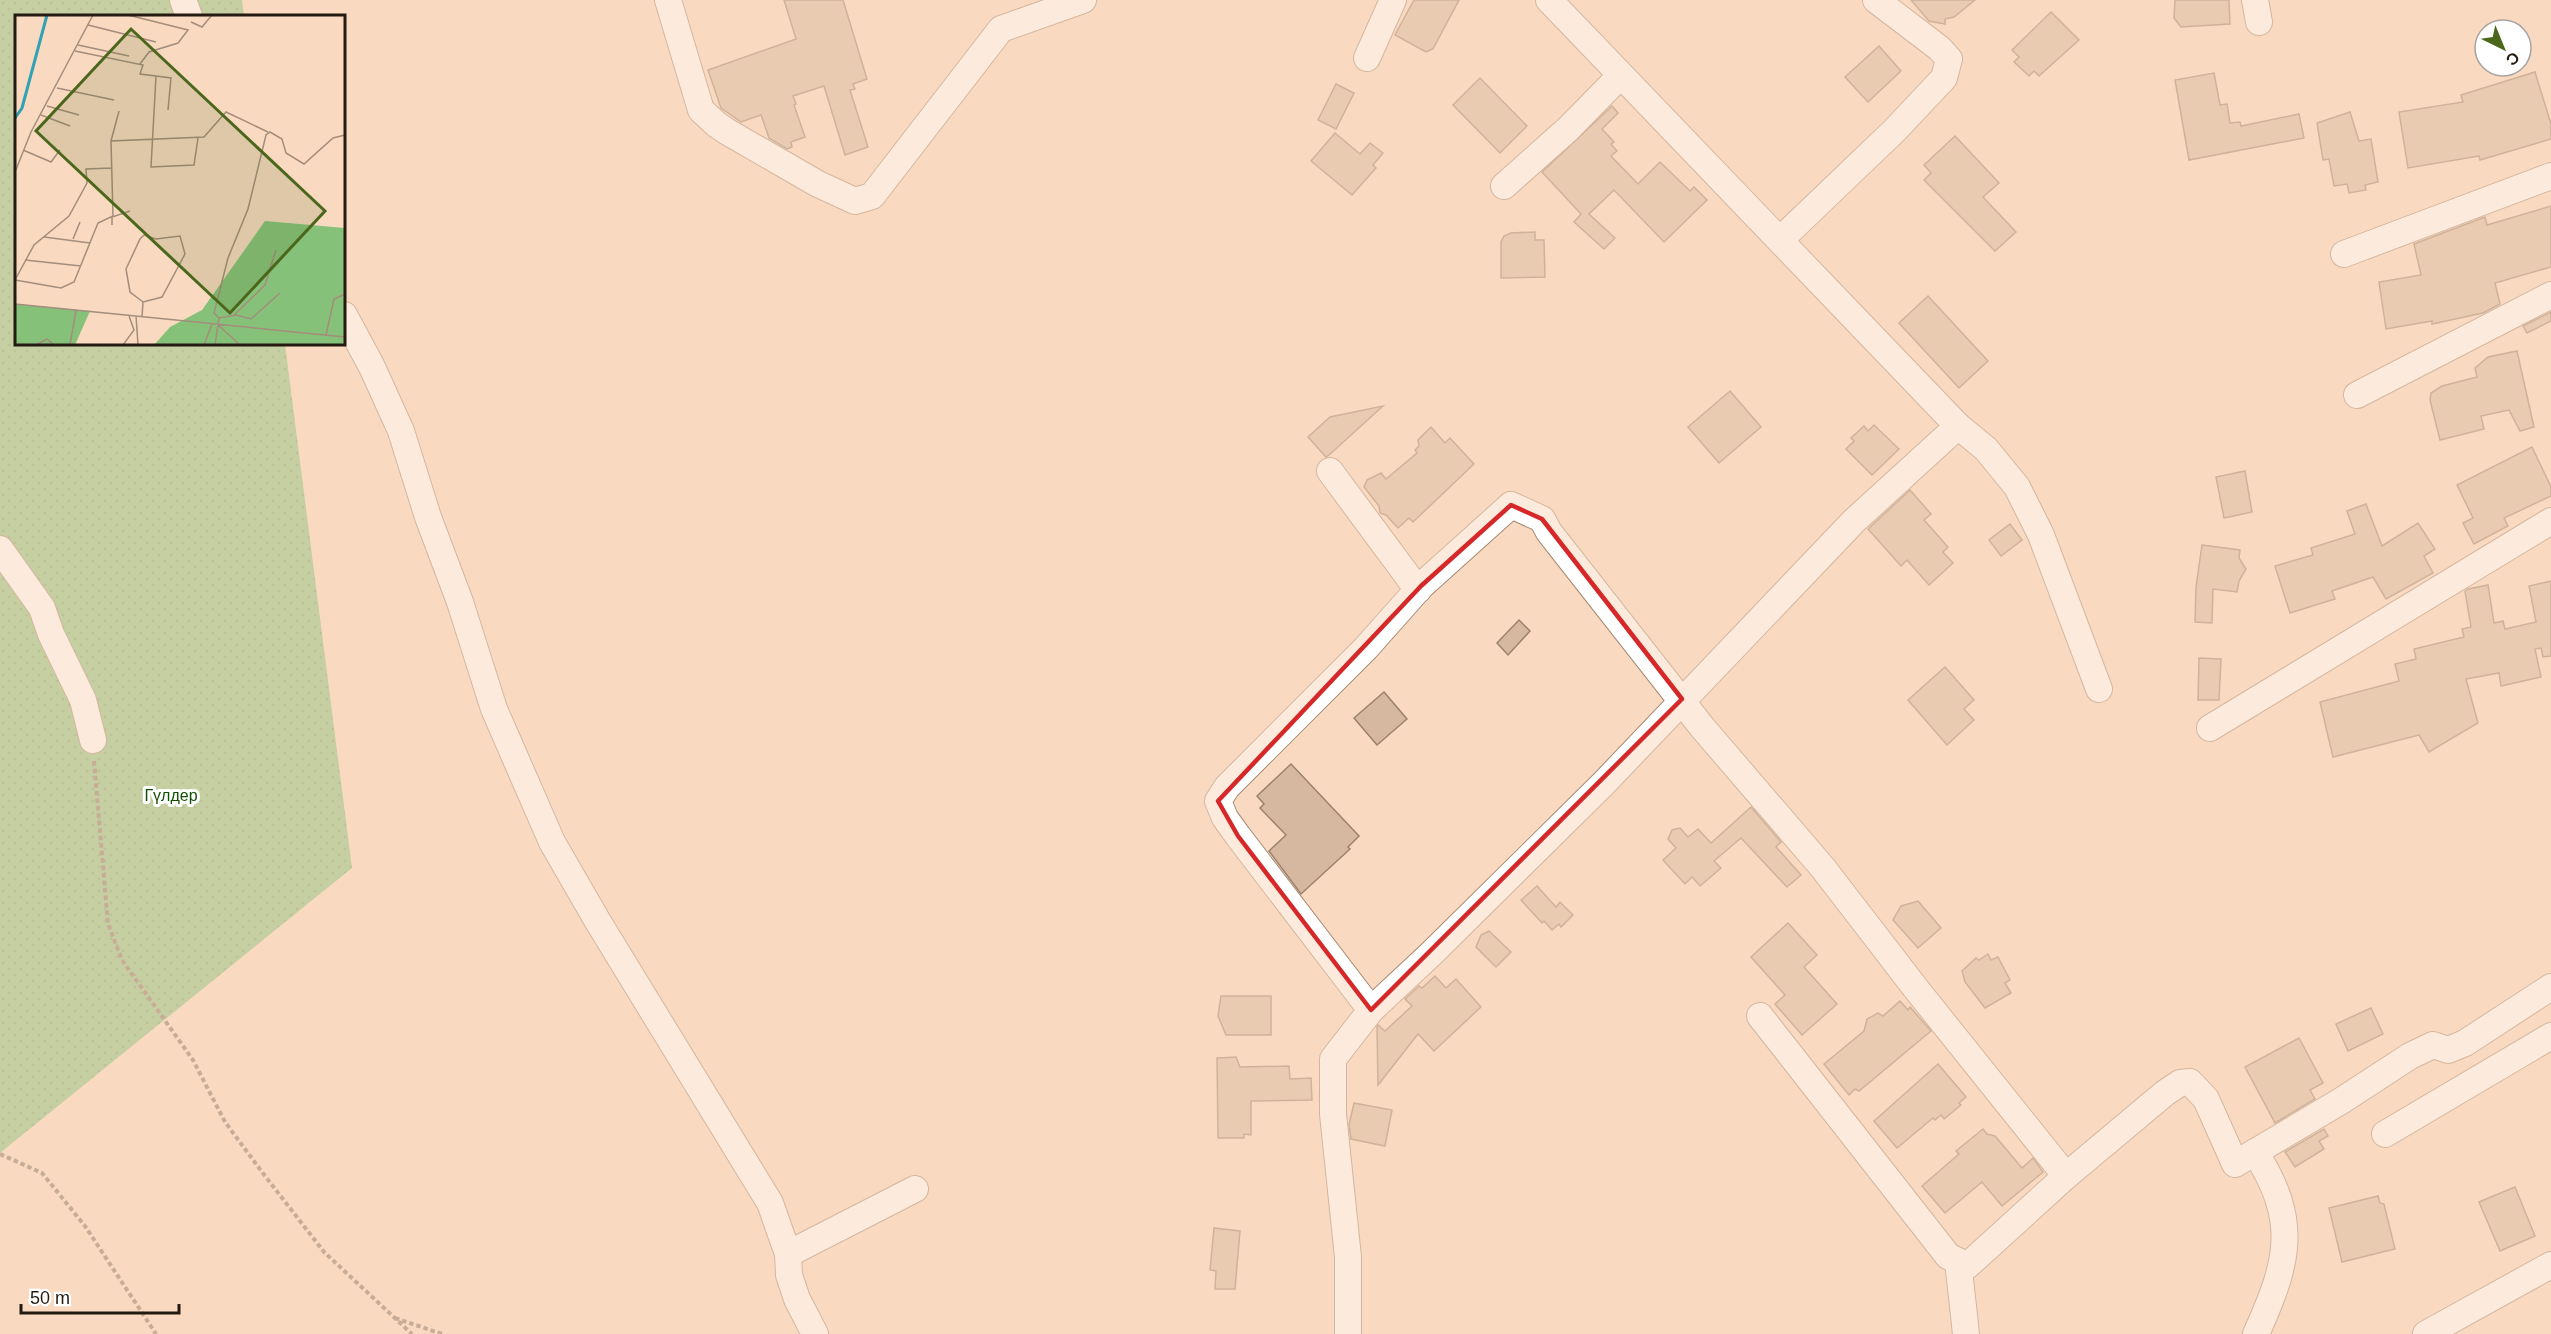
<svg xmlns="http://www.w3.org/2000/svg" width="2551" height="1334" viewBox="0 0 2551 1334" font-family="Helvetica,sans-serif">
<defs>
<pattern id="green-dots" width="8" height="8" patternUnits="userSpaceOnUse" patternTransform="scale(1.5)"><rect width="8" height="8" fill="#86c17a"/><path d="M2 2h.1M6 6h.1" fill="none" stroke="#74a568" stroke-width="1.8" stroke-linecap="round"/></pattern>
</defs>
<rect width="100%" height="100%" fill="#f9dac1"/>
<polygon fill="url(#green-dots)" points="0,0 242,0 244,16 16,16 16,344 285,344 352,868 0,1153"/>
<g fill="#d6b8a0" stroke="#9d826b" stroke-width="1.5">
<polygon points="784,0 843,0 867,79 853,84 855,89 850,90 868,147 845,155 824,86 793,96 796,104 794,105 805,137 791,142 792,147 787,149 769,138 761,115 741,122 721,108 708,70 796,39"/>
<polygon points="1414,0 1459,0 1433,49 1426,52 1395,35"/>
<polygon points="1911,0 1975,0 1954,17 1945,19 1945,24 1929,21"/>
<polygon points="2175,0 2229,0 2230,24 2181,27 2174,18"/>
<polygon points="2051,12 2079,40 2039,76 2034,71 2029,76 2014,62 2019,57 2012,50"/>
<polygon points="1879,46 1901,71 1868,102 1845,77"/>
<polygon points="2535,72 2551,124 2551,139 2480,160 2479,156 2408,168 2399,112 2463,102 2461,95"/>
<polygon points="2214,73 2220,105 2227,104 2230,123 2240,122 2241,126 2299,114 2304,138 2189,160 2175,80"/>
<polygon points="1480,78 1527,126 1500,153 1453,105"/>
<polygon points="1336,84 1354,93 1336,129 1318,120"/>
<polygon points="1612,106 1618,113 1602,129 1614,142 1611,144 1617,151 1611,156 1638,184 1660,162 1690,191 1694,187 1707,200 1664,242 1614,190 1589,214 1615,238 1604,249 1574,222 1581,214 1542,172"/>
<polygon points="2350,112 2359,141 2371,139 2378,182 2365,185 2366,190 2349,193 2347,184 2334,186 2329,159 2323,160 2317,123"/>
<polygon points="1335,133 1360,154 1370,143 1383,153 1373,165 1376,168 1352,195 1311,161"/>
<polygon points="1955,136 1999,183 1983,197 2016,232 1995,251 1924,180 1931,173 1924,165"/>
<polygon points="2551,206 2551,267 2495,283 2500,304 2483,313 2432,324 2432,321 2386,329 2379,282 2421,275 2414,244 2485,217 2487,225"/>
<polygon points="1535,232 1535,240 1544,240 1545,277 1501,278 1501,242 1504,236 1511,233"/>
<polygon points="1928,296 1988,361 1959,388 1899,323"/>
<polygon points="2551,312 2551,321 2527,333 2523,326"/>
<polygon points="2517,351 2534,427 2520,431 2509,410 2481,416 2484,429 2440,440 2430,400 2431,393 2442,386 2477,377 2475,368 2488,357"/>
<polygon points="1730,391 1761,427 1719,463 1688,427"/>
<polygon points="1383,406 1328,456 1326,457 1308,437 1330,417"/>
<polygon points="1874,425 1899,449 1872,475 1846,449 1854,441 1851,438 1864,426 1868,431"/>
<polygon points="1431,427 1445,443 1450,438 1474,464 1413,522 1409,518 1398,528 1386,515 1380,513 1379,506 1364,487 1367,480 1381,473 1386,479 1417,453 1415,450 1419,446 1418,440"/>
<polygon points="2532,447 2551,487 2551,496 2504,518 2508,526 2474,544 2463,523 2473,518 2457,485"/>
<polygon points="2245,471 2252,512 2224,518 2216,477"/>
<polygon points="1910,490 1931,514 1924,520 1948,547 1943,552 1953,563 1929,585 1907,560 1901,566 1868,529"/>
<polygon points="2366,504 2382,546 2418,523 2435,549 2424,556 2433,573 2386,599 2373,577 2332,591 2335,599 2290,613 2275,566 2313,555 2311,548 2355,534 2347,511"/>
<polygon points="2010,524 2022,540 2001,556 1989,540"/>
<polygon points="2202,545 2240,550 2239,558 2246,569 2239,581 2237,592 2213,589 2212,623 2195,622 2196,587"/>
<polygon points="2551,581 2551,656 2543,657 2541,648 2535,649 2541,677 2501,686 2499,673 2466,679 2478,723 2429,752 2419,735 2333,757 2320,702 2399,681 2395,664 2416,659 2414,649 2464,637 2462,629 2471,627 2465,591 2468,589 2488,585 2494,623 2503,621 2505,629 2536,622 2529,586"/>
<polygon points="1519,620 1530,631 1508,655 1497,643"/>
<polygon points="2199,658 2221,659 2219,700 2198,700"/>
<polygon points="1945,667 1974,700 1964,709 1974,720 1947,745 1908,700"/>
<polygon points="1384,692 1407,719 1377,745 1354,718"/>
<polygon points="1291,764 1359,836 1348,847 1350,849 1301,894 1269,851 1286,835 1260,808 1264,804 1257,796"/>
<polygon points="1751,807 1781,842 1776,847 1801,875 1787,887 1741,838 1714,861 1721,868 1700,886 1692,877 1685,884 1663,860 1676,848 1668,839 1672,830 1680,828 1688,837 1698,829 1711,843"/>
<polygon points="1537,886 1556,907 1560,902 1573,915 1561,927 1559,924 1552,930 1544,921 1542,923 1521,900"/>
<polygon points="1918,901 1941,928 1918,948 1893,920 1901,906"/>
<polygon points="1788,923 1817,955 1804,967 1837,1004 1802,1035 1775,1004 1785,995 1751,957"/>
<polygon points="1489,931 1511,952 1496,967 1476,947 1481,935"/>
<polygon points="1988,954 1991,960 1998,957 2010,980 2005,983 2011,993 1985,1008 1965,982 1962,971 1976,958 1979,960"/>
<polygon points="1435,976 1446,988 1456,979 1481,1007 1434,1051 1418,1034 1378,1085 1377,1027 1378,1025 1385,1031 1412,1006 1405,999 1419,986 1422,988"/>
<polygon points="1221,996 1271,996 1271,1035 1226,1035 1218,1016"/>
<polygon points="1900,1001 1908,1010 1910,1007 1931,1031 1859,1091 1855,1089 1849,1095 1824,1064 1864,1031 1867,1019 1878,1013 1883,1016"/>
<polygon points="2371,1008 2383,1034 2348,1051 2336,1024"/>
<polygon points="2299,1038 2323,1083 2310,1090 2315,1099 2275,1123 2245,1067"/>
<polygon points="1236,1057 1240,1067 1289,1066 1290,1079 1311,1078 1312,1100 1251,1101 1251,1135 1244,1134 1244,1138 1218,1138 1217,1058"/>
<polygon points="1938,1064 1966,1097 1959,1103 1961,1105 1944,1119 1941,1115 1935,1120 1933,1118 1897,1148 1874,1121"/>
<polygon points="1354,1103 1392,1110 1385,1146 1351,1139 1349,1125"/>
<polygon points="1983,1129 1987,1134 1995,1136 2022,1168 2033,1158 2043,1172 2002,1206 1982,1182 1945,1213 1922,1186 1959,1154 1956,1151"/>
<polygon points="2324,1129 2328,1136 2319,1141 2324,1149 2295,1167 2285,1152"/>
<polygon points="2515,1187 2535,1236 2500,1251 2479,1202"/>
<polygon points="2378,1196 2380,1203 2384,1204 2395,1249 2342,1262 2329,1208"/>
<polygon points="1214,1228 1240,1231 1235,1289 1215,1289 1216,1271 1210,1270"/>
</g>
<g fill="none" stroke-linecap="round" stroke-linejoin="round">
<defs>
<g id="minor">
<polyline points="183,0 189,16"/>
<polyline points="668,0 701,110 716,124 726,131 818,184 855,201 872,196 1001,29 1083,0"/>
<polyline points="2255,0 2259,22"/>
<polyline points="1367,58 1393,0"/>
<polyline points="1504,186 1568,129 1620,76"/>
<polyline points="1780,240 1894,131 1944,78 1949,59 1939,48 1876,0"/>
<polyline points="2344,254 2551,176"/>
<polyline points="344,315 372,367 401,431 428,517 460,602 494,709 552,842 597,920 770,1203 788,1254 789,1275 797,1299 815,1334"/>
<polyline points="2357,395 2551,295"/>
<polyline points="1958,426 1986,449 2017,487 2041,535 2099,689"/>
<polyline points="1330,471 1418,590"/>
<polyline points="0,549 42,608 51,634 83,700 93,740"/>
<polyline points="2210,728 2551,521"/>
<polyline points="1371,1010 1238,836 1225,818 1218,801 1227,787 1366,648 1421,586 1511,505 1542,519 1549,532 1702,727 1823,868 1917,990 2066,1176 2165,1093 2180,1083 2190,1082 2206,1099 2235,1164 2341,1101 2410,1056 2433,1045 2448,1050 2465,1043 2551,987"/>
<polyline points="1760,1016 1948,1256 1967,1266 2066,1176"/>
<polyline points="2385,1134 2551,1036"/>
<path d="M2255 1152C2300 1222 2288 1263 2256 1334"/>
<polyline points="788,1254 915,1189"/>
<polyline points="1958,1261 1966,1334"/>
<polyline points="1348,1334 1348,1257 1333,1114 1333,1059 1371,1010 1432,953 1604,783 1854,521 1958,426 1549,0"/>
<polyline points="2426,1334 2551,1265"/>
</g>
</defs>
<use href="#minor" stroke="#a68a73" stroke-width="28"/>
<g stroke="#897464" stroke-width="4" stroke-dasharray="4.5 3" stroke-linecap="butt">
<polyline points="94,761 108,924 122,960 193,1060 225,1122 262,1172 324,1252 412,1334"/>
<polyline points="0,1154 42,1173 85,1226 156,1334"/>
<polyline points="395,1318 442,1334"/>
</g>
<use href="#minor" stroke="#fff" stroke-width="26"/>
</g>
<path d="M0 0H2551V1334H0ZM1511 505 1542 519 1682 699 1371 1010 1238 836 1218 801 1421 586Z" fill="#f9dac1" fill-opacity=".55" fill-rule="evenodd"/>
<path fill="none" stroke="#d62828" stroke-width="4.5" stroke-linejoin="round" d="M1511 505 1542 519 1682 699 1371 1010 1238 836 1218 801 1421 586Z"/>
<g text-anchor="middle" stroke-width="6" stroke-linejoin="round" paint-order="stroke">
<g font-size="16" fill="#105000" stroke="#fff">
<text x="171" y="801">Гүлдер</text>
</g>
</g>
<g transform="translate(15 15)">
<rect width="330" height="330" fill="#f9dac1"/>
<path d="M250 206 330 213V330H139L155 312 187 295ZM0 289 75 296 60 330H0Z" fill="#86c17a"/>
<path d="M169 311 192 313 187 326H169Z" fill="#86c17a"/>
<path fill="none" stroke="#31a2b2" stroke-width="3" d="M0 103 7 93 32 0"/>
<path fill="none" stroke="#a48d7b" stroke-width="1.5" d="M113 0 173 15 163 28 134 37 125 49M176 7 187 12 197 0M73 10 141 27M63 30 114 41M60 36 128 50 125 59 141 61 136 152 179 150 183 123M141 61 156 63 153 95M42 73 99 85M32 91 64 100M26 100 55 111M96 126 104 96M8 135 36 147 45 135M0 157 16 117 78 0M97 210V202L115 196M29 222 75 228M58 224 65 207M10 245 66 251M0 265 46 273 59 267 83 208 98 201 96 126 189 122 211 97 253 117M0 265 19 230 54 201 72 168 71 154 97 153M265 278 236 304 221 300 204 303 199 298 213 243 233 194 251 120 255 117 267 124 271 138 289 149 318 123 330 120M0 289 330 322M219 300 250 270 261 235M121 301 123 330M127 302 128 287 147 282 170 239 165 221 141 224 129 220 125 224 111 254 115 277 128 287M202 309 225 330M311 320 319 284 330 279M21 330 32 324 39 330M55 330 61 295M108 330 119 315 114 301M189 330 197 309M200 330 204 303"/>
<path fill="#4a671b" fill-opacity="0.15" stroke="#4a671b" stroke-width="3" d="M116 14 310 196 215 298 21 116Z"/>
<rect width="330" height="330" fill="none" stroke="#251a11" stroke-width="3"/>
</g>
<g transform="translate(2503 48) rotate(137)"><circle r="28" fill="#ffffff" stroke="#a8a3a0" stroke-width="1.5"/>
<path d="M0-4.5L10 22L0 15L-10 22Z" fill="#4a671b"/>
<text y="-9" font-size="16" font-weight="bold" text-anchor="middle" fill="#251a11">С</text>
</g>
<path d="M21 1304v9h158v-9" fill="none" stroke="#251a11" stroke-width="3"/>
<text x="30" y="1304" font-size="18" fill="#251a11" stroke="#ffffff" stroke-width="4.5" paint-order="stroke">50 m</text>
</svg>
